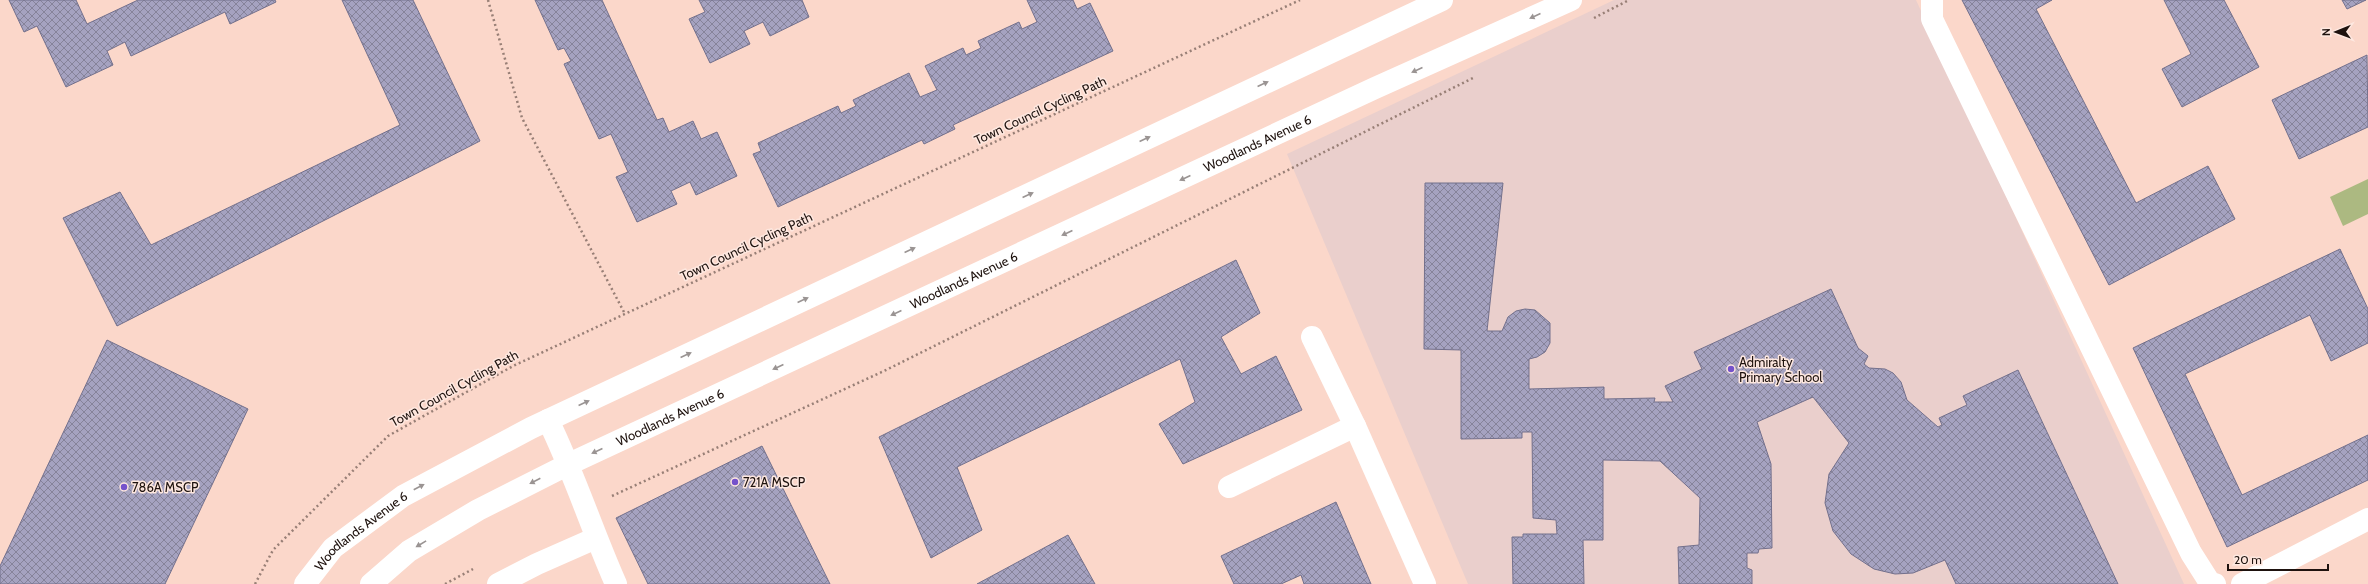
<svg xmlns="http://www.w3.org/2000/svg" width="2368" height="584" viewBox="0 0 2368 584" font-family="Cabin,sans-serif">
<defs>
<pattern id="building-cross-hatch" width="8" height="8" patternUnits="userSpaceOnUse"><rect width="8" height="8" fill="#a5a2c0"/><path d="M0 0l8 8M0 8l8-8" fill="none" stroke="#86839a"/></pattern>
</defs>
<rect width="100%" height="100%" fill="#fbd7ca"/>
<polygon fill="#eacfcc" points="1614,0 1916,0 2184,584 1468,584 1287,154"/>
<polygon fill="#acb981" points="2368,179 2368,214 2343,226 2330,197"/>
<g fill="url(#building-cross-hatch)" stroke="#73708c">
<polygon points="9,0 76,0 87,24 138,0 275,0 276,2 230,24 225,12 131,56 125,42 107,51 113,65 66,87 37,26 24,32"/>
<polygon points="342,0 413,0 480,141 117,326 63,218 120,192 151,245 400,125"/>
<polygon points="535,0 602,0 657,120 663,118 669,132 693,121 701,139 717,132 737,176 696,195 690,182 671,191 677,204 637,222 616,177 628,172 611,134 599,139 564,64 571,61 564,48 558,50"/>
<polygon points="699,0 802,0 809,17 770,36 763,22 744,31 750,44 710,63 689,19 705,12"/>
<polygon points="1027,0 1073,0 1077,9 1090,3 1113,51 953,125 955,129 924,144 922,140 778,207 753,154 761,151 758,143 838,106 841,113 856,106 853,100 909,73 920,97 937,90 925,66 963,48 966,55 981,48 978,41 1019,22 1022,29 1037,22"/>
<polygon points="1962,0 2052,0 2036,9 2136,203 2208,166 2235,219 2109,285"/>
<polygon points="2164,0 2224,0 2259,67 2182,107 2162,69 2191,54"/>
<polygon points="2342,0 2366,0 2347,9"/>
<polygon points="2367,55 2368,127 2299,159 2272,100"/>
<polygon points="1425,183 1503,183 1487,331 1502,331 1508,317 1516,311 1525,309 1535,310 1550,323 1550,343 1545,352 1537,357 1529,359 1529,389 1604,387 1604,399 1655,398 1654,402 1673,402 1665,386 1702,369 1694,352 1831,289 1858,348 1868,356 1864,364 1869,368 1885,369 1893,373 1901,382 1907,400 1938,427 1942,425 1939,418 1967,405 1963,396 2018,370 2118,584 1956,584 1945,560 1913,573 1895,574 1874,569 1851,554 1833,531 1825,503 1829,474 1849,443 1813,397 1757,422 1771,464 1772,548 1759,549 1758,553 1747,553 1747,568 1752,570 1752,584 1679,584 1678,547 1699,545 1700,498 1660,461 1603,460 1603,540 1583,540 1584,584 1513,584 1512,537 1523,537 1523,534 1557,534 1556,520 1533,518 1532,432 1522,432 1522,438 1461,439 1461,350 1424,349"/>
<polygon points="2340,249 2368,309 2368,343 2331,361 2310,315 2185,374 2242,495 2368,435 2368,480 2227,547 2133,348"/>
<polygon points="1236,260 1260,313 1221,337 1241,374 1276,356 1302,410 1183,464 1159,424 1195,402 1180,359 957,467 982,530 931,558 879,437"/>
<polygon points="107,340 248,409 165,584 0,584 0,566"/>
<polygon points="762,446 830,584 648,584 616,518"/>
<polygon points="1336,502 1371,584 1304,584 1301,575 1281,584 1234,584 1221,556"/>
<polygon points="1068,535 1095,584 977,584"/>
</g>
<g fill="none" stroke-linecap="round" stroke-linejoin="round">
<g stroke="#987f76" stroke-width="2.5" stroke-dasharray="2 3" stroke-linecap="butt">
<polyline points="488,0 522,118 625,314"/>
<polyline points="1594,18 1629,0"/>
<polyline points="612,496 884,371 1475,77"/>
<polyline points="255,584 273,550 388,436 513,366 1300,0"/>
<polyline points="445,584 473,569"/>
</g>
<g stroke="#fff" stroke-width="22">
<polyline points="1932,0 1932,19 2191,553 2210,583 2215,584"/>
<polyline points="1312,337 1355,426 1425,584"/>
<path d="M548 420C574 473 592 530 616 584"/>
<polyline points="1229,487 1355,426"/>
<path id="s1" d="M305 584 333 548 403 496 531 428 1442 0"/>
<path id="s2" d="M371 584 409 551 478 510 569 464 1375 88 1571 0"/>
<polyline points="498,584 537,564 596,538"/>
<polyline points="2242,584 2368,519"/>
</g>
</g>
<defs><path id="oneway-solid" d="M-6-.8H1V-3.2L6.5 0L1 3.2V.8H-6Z"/></defs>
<g fill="#9a9493">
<use href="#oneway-solid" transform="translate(1535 16) rotate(156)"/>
<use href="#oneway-solid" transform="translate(1417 70) rotate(156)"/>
<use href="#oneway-solid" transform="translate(1263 84) rotate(-25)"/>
<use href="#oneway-solid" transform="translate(1145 139) rotate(-25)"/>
<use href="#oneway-solid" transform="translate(1185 178) rotate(155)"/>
<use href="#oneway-solid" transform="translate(1028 195) rotate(-25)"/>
<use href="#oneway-solid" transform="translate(1067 233) rotate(155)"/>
<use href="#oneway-solid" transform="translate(910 250) rotate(-25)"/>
<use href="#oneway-solid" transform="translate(803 300) rotate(-25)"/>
<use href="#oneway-solid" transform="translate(896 313) rotate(155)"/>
<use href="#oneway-solid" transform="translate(686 355) rotate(-25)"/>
<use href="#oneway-solid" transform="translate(778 367) rotate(155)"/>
<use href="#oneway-solid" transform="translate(584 403) rotate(-25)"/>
<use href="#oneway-solid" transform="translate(597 451) rotate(155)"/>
<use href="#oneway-solid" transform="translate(535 481) rotate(153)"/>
<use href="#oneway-solid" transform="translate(419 487) rotate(-28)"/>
<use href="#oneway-solid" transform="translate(421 544) rotate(149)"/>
</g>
<g fill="#7552cb" stroke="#fee8e0" stroke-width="1.5">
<circle cx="1731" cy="369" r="4"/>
<circle cx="735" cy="482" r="4"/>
<circle cx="124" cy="487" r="4"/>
</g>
<g text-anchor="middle" stroke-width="3" stroke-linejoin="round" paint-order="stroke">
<g font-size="13" fill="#1e120e" stroke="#fee8e0">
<text transform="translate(1040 110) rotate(-25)" y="5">Town Council Cycling Path</text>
<text dy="5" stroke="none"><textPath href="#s2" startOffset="992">Woodlands Avenue 6</textPath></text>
<text transform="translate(746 246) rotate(-25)" y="5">Town Council Cycling Path</text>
<text dy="5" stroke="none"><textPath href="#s2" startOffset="668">Woodlands Avenue 6</textPath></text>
<text transform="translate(454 388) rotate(-29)" y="5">Town Council Cycling Path</text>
<text dy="5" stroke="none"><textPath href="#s2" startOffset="344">Woodlands Avenue 6</textPath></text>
<text dy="5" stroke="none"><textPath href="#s1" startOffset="78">Woodlands Avenue 6</textPath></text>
</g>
<g font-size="13" fill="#1e120e" stroke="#fee8e0" text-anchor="start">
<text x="1739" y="367">Admiralty<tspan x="1739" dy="15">Primary School</tspan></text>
<text x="743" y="487">721A MSCP</text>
<text x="132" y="492">786A MSCP</text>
</g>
</g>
<g transform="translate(2336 32) rotate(269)" stroke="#fee8e0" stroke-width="3" paint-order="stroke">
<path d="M0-3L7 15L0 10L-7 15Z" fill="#1e120e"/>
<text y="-6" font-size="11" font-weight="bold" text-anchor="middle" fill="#1e120e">N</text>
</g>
<path d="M2228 564v6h100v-6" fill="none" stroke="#1e120e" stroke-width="2"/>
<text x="2234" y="564" font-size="12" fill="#1e120e" stroke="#fee8e0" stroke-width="3" paint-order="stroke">20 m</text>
</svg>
